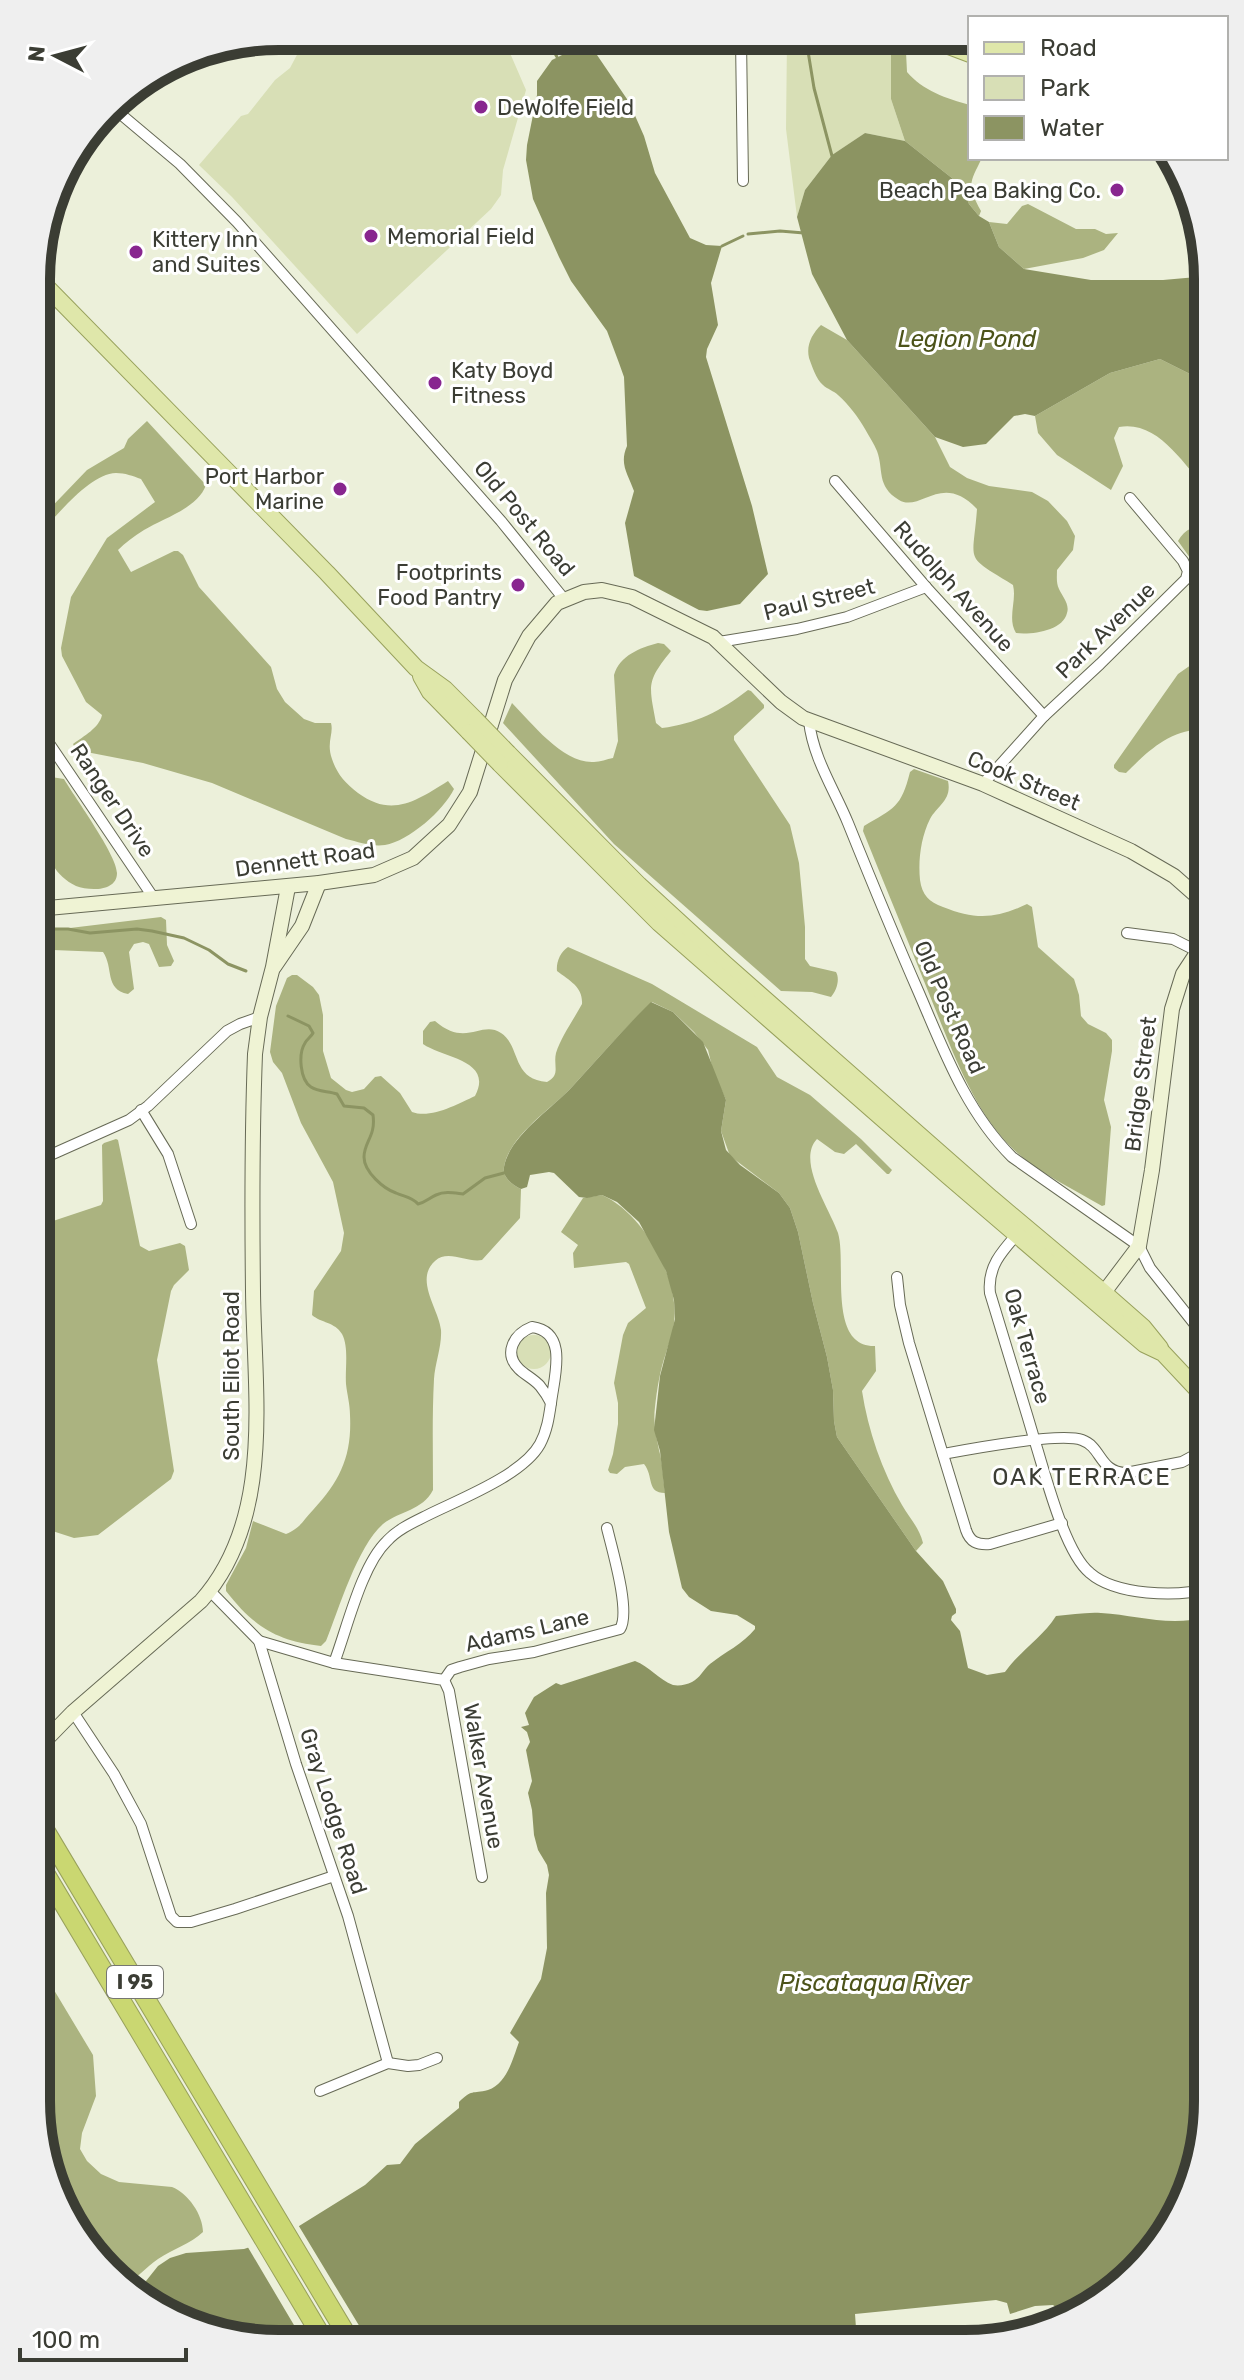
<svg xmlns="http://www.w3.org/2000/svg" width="1244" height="2380" viewBox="0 0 1244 2380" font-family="Rubik,sans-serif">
<rect width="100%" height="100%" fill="#ecf0da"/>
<g fill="#d8dfb6">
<polygon points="307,36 503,37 526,90 503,170 501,195 491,209 357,334 232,197 199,165 241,116 248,114 275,80 290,68"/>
<polygon points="787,39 883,40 891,46 891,99 905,141 865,133 832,155 805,190 797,217 786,129"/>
<circle cx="534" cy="1352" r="17"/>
</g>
<g fill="#abb380">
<path d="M891 46 906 52 907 72C922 90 947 99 970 105V158H982C969 184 967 185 981 211L979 216 969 204 962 186 905 141 891 99Z"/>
<polygon points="1028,204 1076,229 1095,229 1106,234 1118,233 1104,250 1083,258 1024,269 999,247 989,222 1007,224 1022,206"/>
<path d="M821 325 847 340 935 437 950 467 967 478 989 486 1032 492 1048 501 1067 521 1075 536 1073 550 1057 570C1057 576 1056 583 1059 589 1062 596 1070 604 1067 613 1063 631 1031 635 1016 633 1007 618 1017 601 1013 585 963 554 973 565 977 509 942 471 920 513 899 500 876 486 884 470 877 451 874 444 869 436 865 429 858 417 849 405 838 395 834 391 827 389 823 385 816 379 812 366 809 358 806 345 812 334 821 325Z"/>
<path d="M1160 359 1208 383V490C1183 465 1159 420 1119 427L1114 438 1123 466 1111 490 1057 455 1038 433 1035 416 1110 373Z"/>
<path d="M147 421 206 485C198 508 164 518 144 530 134 536 125 543 118 550L131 572 174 551H178L183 555 199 587 271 667 277 689 285 702 304 719 315 723H331C334 734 326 742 332 759 337 774 345 783 358 793 392 818 416 801 448 781L454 789C444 810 409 841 385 845 372 847 359 842 346 839L212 783 143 763 76 750 73 744C84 736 99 728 102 715L86 702 62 656 61 648 71 597 107 538 155 502 141 479C133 476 125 473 116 473 89 474 57 516 38 535V521L87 470 124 448 128 439Z"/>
<path d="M1208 522V583L1178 541C1185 528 1195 527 1208 522Z"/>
<path d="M658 643 664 644 671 651C646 682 649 685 656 723L662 728C695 724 721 711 748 690L751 691 764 705V708L734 736V740L790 825 799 863 805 927V959L810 966 836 972C840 979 837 990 831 997L812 992 781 991 614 844 503 723 512 703C532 723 563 764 594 762 600 762 607 759 613 758L618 741 614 675C620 655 640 648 658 643Z"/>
<path d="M1208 653V731C1175 725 1148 751 1126 773L1119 772 1114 768V765L1178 674Z"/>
<path d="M914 769 948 781C952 800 938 805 930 819 921 837 918 860 920 880 922 895 929 902 943 907 975 920 996 919 1027 904L1032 907 1038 947 1074 979 1079 995 1081 1016 1088 1024 1106 1033 1112 1040V1051L1104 1100 1111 1127 1105 1205 1102 1206C1072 1188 1036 1172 1010 1146 971 1106 951 1047 930 996 908 941 885 886 863 831L864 826C894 808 901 808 910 772Z"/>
<path d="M51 777 64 779C75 798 117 855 117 873 117 892 89 891 76 886 66 881 58 874 53 865L45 781Z"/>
<path d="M161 917 166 920 167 945 174 961 171 966 159 967 149 944 143 942 134 944 129 952 134 989 128 994C104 989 114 968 103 952L53 950 47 957 44 986 37 993V932Z"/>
<path d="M568 947 652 984 757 1047 777 1077 810 1095 861 1139 892 1170 889 1174H887L856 1144 844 1154 835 1152 817 1139C796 1161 830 1209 838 1233 847 1263 827 1347 875 1346L876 1371 862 1391C868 1430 882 1471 902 1505 910 1519 919 1527 923 1543L916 1551 837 1437 834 1421 833 1390 827 1357 813 1303 798 1232 790 1208 779 1193 730 1156 721 1131 726 1100 713 1071 708 1050 694 1032 673 1012 652 1002C623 1029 598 1059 571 1088 551 1109 509 1136 504 1167 502 1177 512 1185 521 1189L520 1218 482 1260C467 1263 448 1249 435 1261 414 1280 439 1309 441 1330 442 1346 435 1363 434 1379 432 1416 433 1453 433 1490 422 1511 401 1510 383 1524 357 1547 339 1609 326 1641L321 1646C277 1641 254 1627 226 1591V1585L246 1548 253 1521 286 1534C301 1528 303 1520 313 1510 341 1480 352 1455 350 1415 350 1404 347 1394 346 1384 345 1369 349 1347 342 1334 335 1322 321 1323 312 1315L314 1291 341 1251 344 1233 333 1182 301 1123 282 1073 273 1062 270 1052 276 1006 287 978 292 975H297L313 987 319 995 323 1015V1051L331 1078 346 1090 352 1092 364 1089 375 1077 381 1076 400 1093 412 1112C431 1119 458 1104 475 1096 494 1060 443 1058 423 1044V1031L430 1022 435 1021C466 1048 481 1020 501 1033 521 1046 511 1079 547 1082 561 1075 553 1066 556 1053 561 1037 574 1019 582 1004 583 987 570 981 557 971 556 963 560 952 568 947Z"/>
<polygon points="116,1139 118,1140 140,1246 149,1251 180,1243 185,1246 189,1270 174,1285 171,1291 157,1360 174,1471 171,1479 98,1535 74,1538 37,1526 37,1179 46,1220 50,1222 101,1205 103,1201 102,1145 104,1143"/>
<path d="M602 1195C643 1213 680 1278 674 1323 673 1334 669 1343 666 1353 660 1370 657 1389 655 1407 653 1423 656 1435 659 1450 663 1464 663 1479 665 1493 646 1493 654 1476 644 1464L625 1467 617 1474 610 1473 608 1470 613 1454 618 1424V1403L614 1383 623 1335 628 1323 646 1308 629 1264 626 1262 574 1268 573 1253 578 1245 561 1232 583 1198Z"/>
<path d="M36 1960 93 2055 96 2096 82 2133 80 2149 87 2161 101 2174 119 2182 172 2187C188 2193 203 2215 203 2232 190 2244 173 2249 158 2259 146 2267 136 2280 122 2286L49 2179 36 2101Z"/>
</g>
<g fill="#8c9462">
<path d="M576 48 597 55 629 102 644 136 655 173 690 238 706 245 722 246 711 283 718 325 707 349 706 357 752 506 768 574 740 604 707 611 699 610 634 576 625 523 634 491C628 474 619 464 627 446L624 377 619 363 607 331 571 281 559 257 533 199 526 160 527 145 537 95V81L552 60Z"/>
<polygon points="865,133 905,141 962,186 969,204 979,216 989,222 999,247 1024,269 1091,280 1163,280 1208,276 1208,383 1160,359 1110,373 1035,416 1025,414 1014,416 986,444 963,447 935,437 847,340 812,274 797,217 805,190 832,155"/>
<path d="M651 1002 673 1012 703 1042 726 1100 721 1131 726 1150 740 1165 779 1193 790 1208 798 1232 813 1303 827 1357 833 1390 834 1421 837 1437 916 1551 943 1581 956 1609V1613L952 1616 951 1620 960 1631 968 1668 987 1675 1005 1672C1020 1651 1042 1638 1056 1616 1071 1615 1086 1612 1101 1613 1137 1615 1172 1628 1208 1616L1207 2118 1190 2194 1158 2249 1100 2303 1070 2318 1053 2305 1035 2306 1010 2314 1007 2303 996 2300 855 2314 856 2328 841 2344 247 2342 185 2325 129 2290 142 2286 158 2266 170 2258 186 2253 244 2249 283 2236 365 2185 387 2165 400 2164 415 2144 459 2108V2102C472 2089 472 2094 488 2090 507 2084 513 2058 519 2042L510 2033 541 1979 547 1948 546 1893 549 1875 547 1865 538 1850 534 1835 532 1810 528 1793 532 1781 526 1750 530 1742 527 1732 521 1727 529 1725 525 1713 534 1697 556 1683 561 1685 635 1661C649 1666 659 1680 673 1685 679 1686 686 1685 692 1682 700 1678 703 1670 710 1664 725 1652 743 1644 755 1629V1626L737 1615 711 1611 689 1597 682 1588 669 1532 660 1451 654 1430 660 1376 675 1319 674 1300 666 1271 639 1222 617 1202 602 1195 587 1198 579 1197 554 1173 549 1172 530 1175 527 1187 521 1189C512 1185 502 1177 504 1167 509 1137 551 1109 571 1088 598 1059 623 1029 651 1002Z"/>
</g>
<polygon fill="#ecf0da" points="297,2223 369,2342 304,2342 246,2244 281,2232"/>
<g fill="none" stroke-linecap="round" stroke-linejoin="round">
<g stroke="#8c9462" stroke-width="3">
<polyline points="546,38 557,57"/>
<polyline points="806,39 814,88 832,156"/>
<polyline points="748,234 780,231 804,233"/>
<polyline points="722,246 743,236"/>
<polyline points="37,929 68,929 90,933 137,929 152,931 184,938 209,950 228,964 246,971"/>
<path d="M288 1016 309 1026 313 1033C311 1037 307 1039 305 1043 298 1054 300 1080 311 1087 318 1092 329 1091 337 1094L344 1106 364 1108 373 1115C376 1136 364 1142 364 1157 364 1172 384 1189 396 1193 405 1197 412 1197 418 1204 426 1202 429 1198 436 1195 445 1191 454 1193 463 1194L485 1178 504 1173"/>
</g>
<defs>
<g id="street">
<polyline points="741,39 743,181"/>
<polyline points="111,106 180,164 237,222 501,521 564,599"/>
<polyline points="38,308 52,293"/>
<polyline points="835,481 926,587 1044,716"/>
<polyline points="719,642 797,629 847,617 926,587"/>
<path d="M809 721C813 758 834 789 848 823 871 880 894 936 919 993 944 1051 966 1111 1012 1157L1139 1246 1150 1268 1208 1341"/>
<polyline points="38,727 153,897"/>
<polyline points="983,784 1044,716 1100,664 1186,579 1188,571 1183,561 1130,498"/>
<polyline points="1127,933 1173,939 1197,951"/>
<polyline points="141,1110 168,1154 191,1224"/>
<polyline points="37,1161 129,1120 148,1106 227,1031 240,1024 260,1017"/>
<path d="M1020 1231C1003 1250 987 1266 990 1293 1005 1343 1021 1394 1036 1445 1046 1477 1065 1553 1090 1573 1115 1595 1177 1598 1208 1588"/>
<path d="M897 1277 900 1305 909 1343 966 1530C970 1542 977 1545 990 1544L1062 1523"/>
<path d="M532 1327C569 1332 554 1377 551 1403 548 1397 544 1391 540 1386 534 1379 525 1375 519 1369 503 1353 514 1334 532 1327Z"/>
<path d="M943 1454C970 1449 1060 1432 1082 1440 1102 1447 1099 1472 1126 1473L1182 1462 1208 1448"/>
<polyline points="210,1591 259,1641 296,1764 348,1916 388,2063"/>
<polyline points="259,1641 334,1663 444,1680 449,1691 482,1877"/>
<path d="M334 1663C347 1629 361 1566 387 1541 398 1529 414 1522 428 1515 460 1499 523 1475 540 1444 547 1431 549 1417 551 1403"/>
<path d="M444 1680 451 1670 460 1667 489 1659 534 1652 620 1629C631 1612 612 1549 607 1528"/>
<polyline points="73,1712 114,1774 141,1824 171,1916 177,1922 191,1922 235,1909 334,1876"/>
<polyline points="320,2091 388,2063 408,2066 419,2065 437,2058"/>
</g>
<g id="secondary">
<polyline points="37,909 319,883 374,875 413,858 449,825 470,792 505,680 529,636 557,603 584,592 602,590 632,597 713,637 781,702 803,718 983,784 1131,851 1174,876 1208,906"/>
<polyline points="274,967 302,926 319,883"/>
<polyline points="1099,1299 1139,1246 1152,1170 1172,1009 1183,974 1208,936"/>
<path d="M36 1750 73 1712 201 1601C275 1518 254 1393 253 1291 252 1212 252 1133 255 1054L260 1017 273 967 288 887"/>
</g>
<g id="primary">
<polyline points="933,40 970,54"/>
<polyline points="38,278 327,573 416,668 445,689 475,719"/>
<polyline points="421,676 430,692 469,732"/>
<polyline points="508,753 639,885 725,964 991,1198 1103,1292 1143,1327 1160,1348"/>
<polyline points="500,764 659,923 948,1176 1144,1344 1163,1353 1208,1401"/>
</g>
<g id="highway">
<polyline points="36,1815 351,2342"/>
<polyline points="36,1858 325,2342"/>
</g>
</defs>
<use href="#street" stroke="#676a56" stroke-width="12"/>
<use href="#secondary" stroke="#676a56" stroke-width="16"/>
<use href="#primary" stroke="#98a15c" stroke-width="18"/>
<use href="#highway" stroke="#98a15c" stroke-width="20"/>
<use href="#street" stroke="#fff" stroke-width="10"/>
<use href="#secondary" stroke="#eff3d4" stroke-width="14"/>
<use href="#primary" stroke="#dfe7aa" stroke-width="16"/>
<use href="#highway" stroke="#cad771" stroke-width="18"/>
<defs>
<g id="primary-bridge">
<polyline points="475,719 508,753"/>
<polyline points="469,732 500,764"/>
</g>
</defs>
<use href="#primary-bridge" stroke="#98a15c" stroke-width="18" stroke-linecap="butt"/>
<use href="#primary-bridge" stroke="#dfe7aa" stroke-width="16"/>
</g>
<g fill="#88268f" stroke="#fff" stroke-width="3">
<circle cx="481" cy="107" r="8"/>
<circle cx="1117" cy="190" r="8"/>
<circle cx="371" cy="236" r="8"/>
<circle cx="136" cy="252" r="8"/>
<circle cx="435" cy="383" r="8"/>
<circle cx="340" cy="489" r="8"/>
<circle cx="518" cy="585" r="8"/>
</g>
<g text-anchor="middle" stroke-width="6" stroke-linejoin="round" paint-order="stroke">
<rect fill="#fff" stroke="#767771" stroke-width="2" x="107" y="1966" width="56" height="32" rx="6"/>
<g font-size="20" font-weight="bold" fill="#3b3d34">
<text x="135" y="1989">I 95</text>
</g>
<g font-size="22" fill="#3b3d34" stroke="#fff" text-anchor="start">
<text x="497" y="115">DeWolfe Field</text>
<text x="1101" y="198" text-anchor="end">Beach Pea Baking Co.</text>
<text x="387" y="244">Memorial Field</text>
<text x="152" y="247">Kittery Inn<tspan x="152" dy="25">and Suites</tspan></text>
<text x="451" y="378">Katy Boyd<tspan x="451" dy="25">Fitness</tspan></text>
<text x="324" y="484" text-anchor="end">Port Harbor<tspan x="324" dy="25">Marine</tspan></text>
<text x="502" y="580" text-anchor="end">Footprints<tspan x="502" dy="25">Food Pantry</tspan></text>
</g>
<g font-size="22" fill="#3b3d34" stroke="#fff">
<text transform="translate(525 518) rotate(50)" y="8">Old Post Road</text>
<text transform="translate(954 586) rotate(48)" y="8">Rudolph Avenue</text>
<text transform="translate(819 599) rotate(-14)" y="8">Paul Street</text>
<text transform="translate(1105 630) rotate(-44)" y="8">Park Avenue</text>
<text transform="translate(1024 780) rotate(23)" y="8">Cook Street</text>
<text transform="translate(113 800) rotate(56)" y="8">Ranger Drive</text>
<text transform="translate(305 859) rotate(-8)" y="8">Dennett Road</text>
<text transform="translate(950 1007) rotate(66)" y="8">Old Post Road</text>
<text transform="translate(1140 1084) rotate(-83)" y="8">Bridge Street</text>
<text transform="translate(1028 1346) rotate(74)" y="8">Oak Terrace</text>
<text transform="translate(231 1376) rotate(-90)" y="8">South Eliot Road</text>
<text transform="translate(527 1630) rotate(-13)" y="8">Adams Lane</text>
<text transform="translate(484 1776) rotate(80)" y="8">Walker Avenue</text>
<text transform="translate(334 1811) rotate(72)" y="8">Gray Lodge Road</text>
</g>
<g font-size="24" font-style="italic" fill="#4c5319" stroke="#fff">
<text x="967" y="347">Legion Pond</text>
<text x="874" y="1991">Piscataqua River</text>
</g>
<g font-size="24" letter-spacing="2" fill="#3b3d34" stroke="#fff">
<text x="1082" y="1485">OAK TERRACE</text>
</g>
</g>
<path d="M0 0H1244V2380H0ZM279 50H965A229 229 0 0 1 1194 279V2101A229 229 0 0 1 965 2330H279A229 229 0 0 1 50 2101V279A229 229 0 0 1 279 50Z" fill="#efefef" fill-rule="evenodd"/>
<path fill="none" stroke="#3b3d34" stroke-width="10" d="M279 50H965A229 229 0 0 1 1194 279V2101A229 229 0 0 1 965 2330H279A229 229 0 0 1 50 2101V279A229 229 0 0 1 279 50Z"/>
<rect x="968" y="16" width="260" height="144" fill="#ffffff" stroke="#b1b1ae" stroke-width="2"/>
<rect x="984" y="42" width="40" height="12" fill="#dfe7aa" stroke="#b1b1ae" stroke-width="2"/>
<text x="1040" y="56" font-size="24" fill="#3b3d34">Road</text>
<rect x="984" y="76" width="40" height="24" fill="#d8dfb6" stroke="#b1b1ae" stroke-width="2"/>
<text x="1040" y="96" font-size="24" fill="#3b3d34">Park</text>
<rect x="984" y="116" width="40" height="24" fill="#8c9462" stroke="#b1b1ae" stroke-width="2"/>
<text x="1040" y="136" font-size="24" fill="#3b3d34">Water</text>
<g transform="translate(56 56) rotate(276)" stroke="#ffffff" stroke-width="6" paint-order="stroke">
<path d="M0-6L14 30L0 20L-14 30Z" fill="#3b3d34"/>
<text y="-12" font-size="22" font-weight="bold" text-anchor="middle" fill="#3b3d34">N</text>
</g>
<path d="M20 2348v12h166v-12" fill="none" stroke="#3b3d34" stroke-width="4"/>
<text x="32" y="2348" font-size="24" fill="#3b3d34" stroke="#ffffff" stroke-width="6" paint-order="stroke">100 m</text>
</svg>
